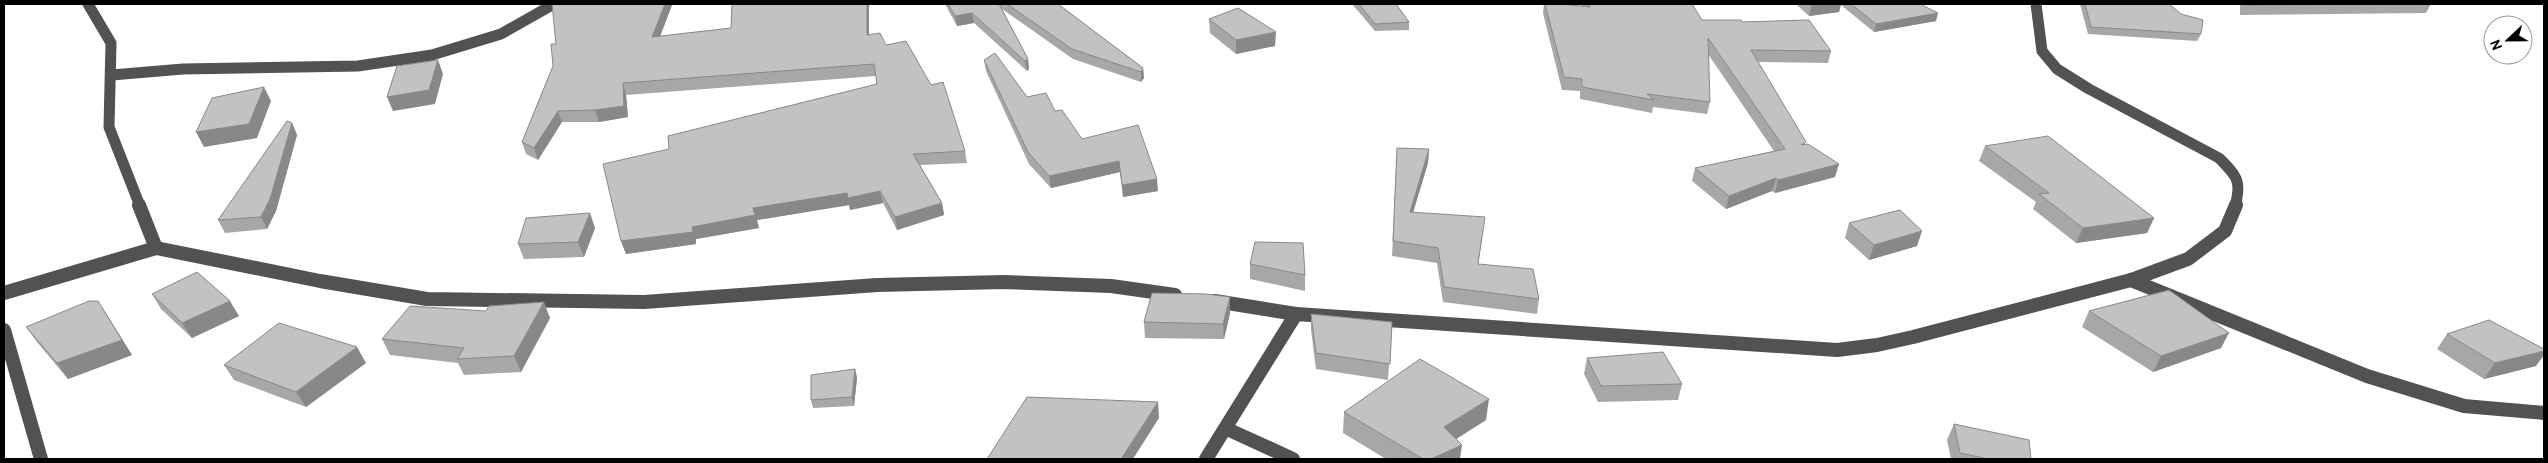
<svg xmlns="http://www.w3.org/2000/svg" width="2548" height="463" viewBox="0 0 2548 463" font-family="Overpass,sans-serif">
<rect width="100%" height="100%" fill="#fff"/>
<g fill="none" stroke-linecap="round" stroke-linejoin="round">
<g stroke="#525252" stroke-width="11">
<polyline points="88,4 111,43 109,127 140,206"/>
<path d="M2036 4 2042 51 2057 69 2089 89 2219 158C2237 176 2242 181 2235 206"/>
<polyline points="112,75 183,69 358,66 432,55 501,34 554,4"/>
</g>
<g stroke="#525252" stroke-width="14">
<polyline points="139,205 156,248 320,281 427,299 644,302 877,285 1004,282 1111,286 1175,295"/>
<polyline points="2131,280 2367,376 2464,406 2544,413"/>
<polyline points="4,293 156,248"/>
<polyline points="1215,301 1296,314"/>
<polyline points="4,330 41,459"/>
<polyline points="1227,429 1293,459"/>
<polyline points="1206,459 1296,314 1837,350 1877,345 1913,337 2131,280 2188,259 2225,231 2236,205"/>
</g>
</g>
<g fill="#a7a7a7">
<polygon points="732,4 869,4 869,35 886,45 965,151 967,163 920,165 942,203 944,215 897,230 883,203 850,210 849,205 757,220 759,228 696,239 696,244 626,254 621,241 669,149 877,84 876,76 626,95 628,117 599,122 562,122 538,160 526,154 522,142 553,66 556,44 672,5 660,37 731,28"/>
<polygon points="945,4 1058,4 1143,68 1144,78 1141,82 1073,59 1002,9 1028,59 1029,69 1027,71 974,23 957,26"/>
<polygon points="1352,4 1396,4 1409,22 1409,30 1375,31"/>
<polygon points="1544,4 1561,4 1582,6 1581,4 1692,4 1702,20 1742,22 1831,51 1828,63 1758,62 1805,144 1835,177 1775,193 1772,191 1726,209 1692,181 1695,168 1774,151 1708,54 1710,102 1707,114 1653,107 1652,113 1580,99 1580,91 1562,90 1543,13"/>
<polygon points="1796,4 1920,4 1936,21 1874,32 1841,5 1839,12 1809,16"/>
<polygon points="2080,4 2169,4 2201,34 2197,41 2088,34"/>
<polygon points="2240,4 2431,4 2426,13 2240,15"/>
<polygon points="1209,19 1275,46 1236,54 1210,33"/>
<polygon points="984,60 1027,97 1055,111 1082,139 1158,191 1123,197 1120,172 1051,188 1029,164 986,71"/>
<polygon points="292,123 297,135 276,211 267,229 225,233 218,220"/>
<polygon points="1985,146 2154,218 2147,233 2076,243 2033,209 2036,202 1979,161"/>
<polygon points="1397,148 1429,149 1428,163 1413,212 1483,231 1478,264 1539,299 1537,314 1443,302 1437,263 1392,256"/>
<polygon points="1849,223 1917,246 1869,260 1845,238"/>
<polygon points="595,228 584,257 524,259 518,244"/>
<polygon points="1250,264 1305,275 1305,291 1250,279"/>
<polygon points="152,294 239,316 192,338 161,309"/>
<polygon points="98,301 132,355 68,379 37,342 26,327"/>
<polygon points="2089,311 2221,348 2153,372 2082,327"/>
<polygon points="1230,313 1224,339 1145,338 1144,322"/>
<polygon points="1311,314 1392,322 1388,380 1316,369 1311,330"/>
<polygon points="550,318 521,372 464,375 458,363 390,355 382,339"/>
<polygon points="2447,334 2536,366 2484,379 2437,349"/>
<polygon points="1587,358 1682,384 1678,400 1598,402 1584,374"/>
<polygon points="366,363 306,407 234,380 224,365"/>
<polygon points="855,369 857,378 854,406 813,408 811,400"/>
<polygon points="1344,412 1486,420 1456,439 1460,459 1386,459 1343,433"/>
<polygon points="1954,424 2031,459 1951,459 1947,440"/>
</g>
<g fill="#888">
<polygon points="665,4 672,4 672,5 655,49 652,37"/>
<polygon points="867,4 869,4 869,46 867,35"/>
<polygon points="1812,4 1841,4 1839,12 1809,16"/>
<polygon points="972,13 974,23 957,26 955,16"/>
<polygon points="1938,13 1936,21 1874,32 1876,24"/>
<polygon points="1276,32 1275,46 1236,54 1236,40"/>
<polygon points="1028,59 1029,69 1027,71 1025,61"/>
<polygon points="438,60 443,74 435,104 393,111 387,97"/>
<polygon points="1143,68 1144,78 1141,82 1141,72"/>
<polygon points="623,83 626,95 628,117 599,122 595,110"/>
<polygon points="264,87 271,101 257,138 204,147 196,132"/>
<polygon points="558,111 562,122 538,160 534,148"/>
<polygon points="292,123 297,135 276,211 267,229 261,217"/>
<polygon points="1429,149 1428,163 1409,226 1410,212"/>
<polygon points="1119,161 1120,172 1051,188 1049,176"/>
<polygon points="1839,164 1835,177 1775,193 1778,180"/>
<polygon points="1776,178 1772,191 1726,209 1729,196"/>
<polygon points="1157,179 1158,191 1123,197 1122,185"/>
<polygon points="880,191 883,203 850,210 849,205 757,220 759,228 696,239 696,244 626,254 621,241 692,227 753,208 847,193"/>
<polygon points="942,203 944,215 897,230 895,217"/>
<polygon points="590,213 595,228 584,257 578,242"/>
<polygon points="2154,218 2147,233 2076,243 2083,228"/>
<polygon points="1922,231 1917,246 1869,260 1874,245"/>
<polygon points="1230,297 1230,313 1224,339 1223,324"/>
<polygon points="98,301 132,355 68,379 57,363"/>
<polygon points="230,301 239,316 192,338 182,323"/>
<polygon points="544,302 550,318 521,372 514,356"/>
<polygon points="2229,333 2221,348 2153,372 2161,356"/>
<polygon points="357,347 366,363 306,407 296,392"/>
<polygon points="2544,351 2544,355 2536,366 2484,379 2495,363"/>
<polygon points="855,369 857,378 854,406 852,397"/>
<polygon points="1489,399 1486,420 1442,448 1444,427"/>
<polygon points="1158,402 1159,418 1133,459 1121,459"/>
<polygon points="1462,445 1460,459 1431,459"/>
</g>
<g fill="#c2c2c2" stroke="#888">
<polygon points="552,4 665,4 652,37 731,28 732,4 867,4 867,35 880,33 886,45 906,41 931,85 943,82 965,151 913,154 942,203 895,217 880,191 848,198 847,193 753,208 755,215 692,227 693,232 621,241 603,164 669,149 668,136 877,84 874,64 623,83 624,106 595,110 558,111 534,148 522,142 553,66 551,44 556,44"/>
<polygon points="948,4 999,4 1028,59 1025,61 972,13 955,16"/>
<polygon points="1007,4 1058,4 1143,68 1141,72 1072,49"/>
<polygon points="1359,4 1396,4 1409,22 1375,24"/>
<polygon points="1545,4 1561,4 1590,7 1589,4 1692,4 1702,20 1741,20 1742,22 1809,20 1831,51 1751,50 1806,142 1801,145 1808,144 1839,164 1778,180 1776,178 1729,196 1695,168 1785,149 1708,38 1710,102 1647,94 1654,100 1582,87 1582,79 1564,77"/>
<polygon points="1851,4 1920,4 1938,13 1876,24"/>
<polygon points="2085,4 2169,4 2181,14 2203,20 2201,34 2091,27"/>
<polygon points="2245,4 2378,4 2245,5"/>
<polygon points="1238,8 1276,32 1236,40 1209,19"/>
<polygon points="995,53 1027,97 1046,93 1055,111 1062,110 1082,139 1138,125 1157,179 1122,185 1119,161 1049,176 1028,152 984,60"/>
<polygon points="438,60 429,90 387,97 397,66"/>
<polygon points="264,87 249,124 196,132 212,98"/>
<polygon points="287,121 292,123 270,199 261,217 218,220"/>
<polygon points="2048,136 2154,218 2083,228 2039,194 2049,193 1985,146"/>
<polygon points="1397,148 1429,149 1410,212 1485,217 1478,264 1533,269 1539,299 1444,287 1438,248 1393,241"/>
<polygon points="1900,210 1922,231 1874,245 1849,223"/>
<polygon points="590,213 578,242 518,244 526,218"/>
<polygon points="1255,242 1303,243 1305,275 1250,264"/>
<polygon points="197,272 230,301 182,323 152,294"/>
<polygon points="2169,290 2229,333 2161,356 2089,311"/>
<polygon points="1152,293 1206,294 1230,297 1223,324 1144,322"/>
<polygon points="89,301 98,301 122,340 57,363 26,327"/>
<polygon points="544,302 514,356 457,359 464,348 382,339 410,306 486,311 489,306"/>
<polygon points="1311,314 1392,322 1390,364 1316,353"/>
<polygon points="2489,320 2544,349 2544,351 2495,363 2447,334"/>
<polygon points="279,323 357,347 296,392 224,365"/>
<polygon points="1663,352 1682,384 1601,386 1587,358"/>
<polygon points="1420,359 1489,399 1444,427 1462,445 1431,459 1423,459 1344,412"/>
<polygon points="855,369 852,397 811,400 811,375"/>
<polygon points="1027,397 1158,402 1121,459 987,459"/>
<polygon points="1954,424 2029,440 2031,459 1989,459 1960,453"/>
</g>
<rect width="2548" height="463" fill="none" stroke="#000000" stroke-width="10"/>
<g transform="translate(2508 40) rotate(248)"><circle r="24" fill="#ffffff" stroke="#999999"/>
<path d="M0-4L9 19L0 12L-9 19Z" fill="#000000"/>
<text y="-8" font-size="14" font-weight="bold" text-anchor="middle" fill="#000000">N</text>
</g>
</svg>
